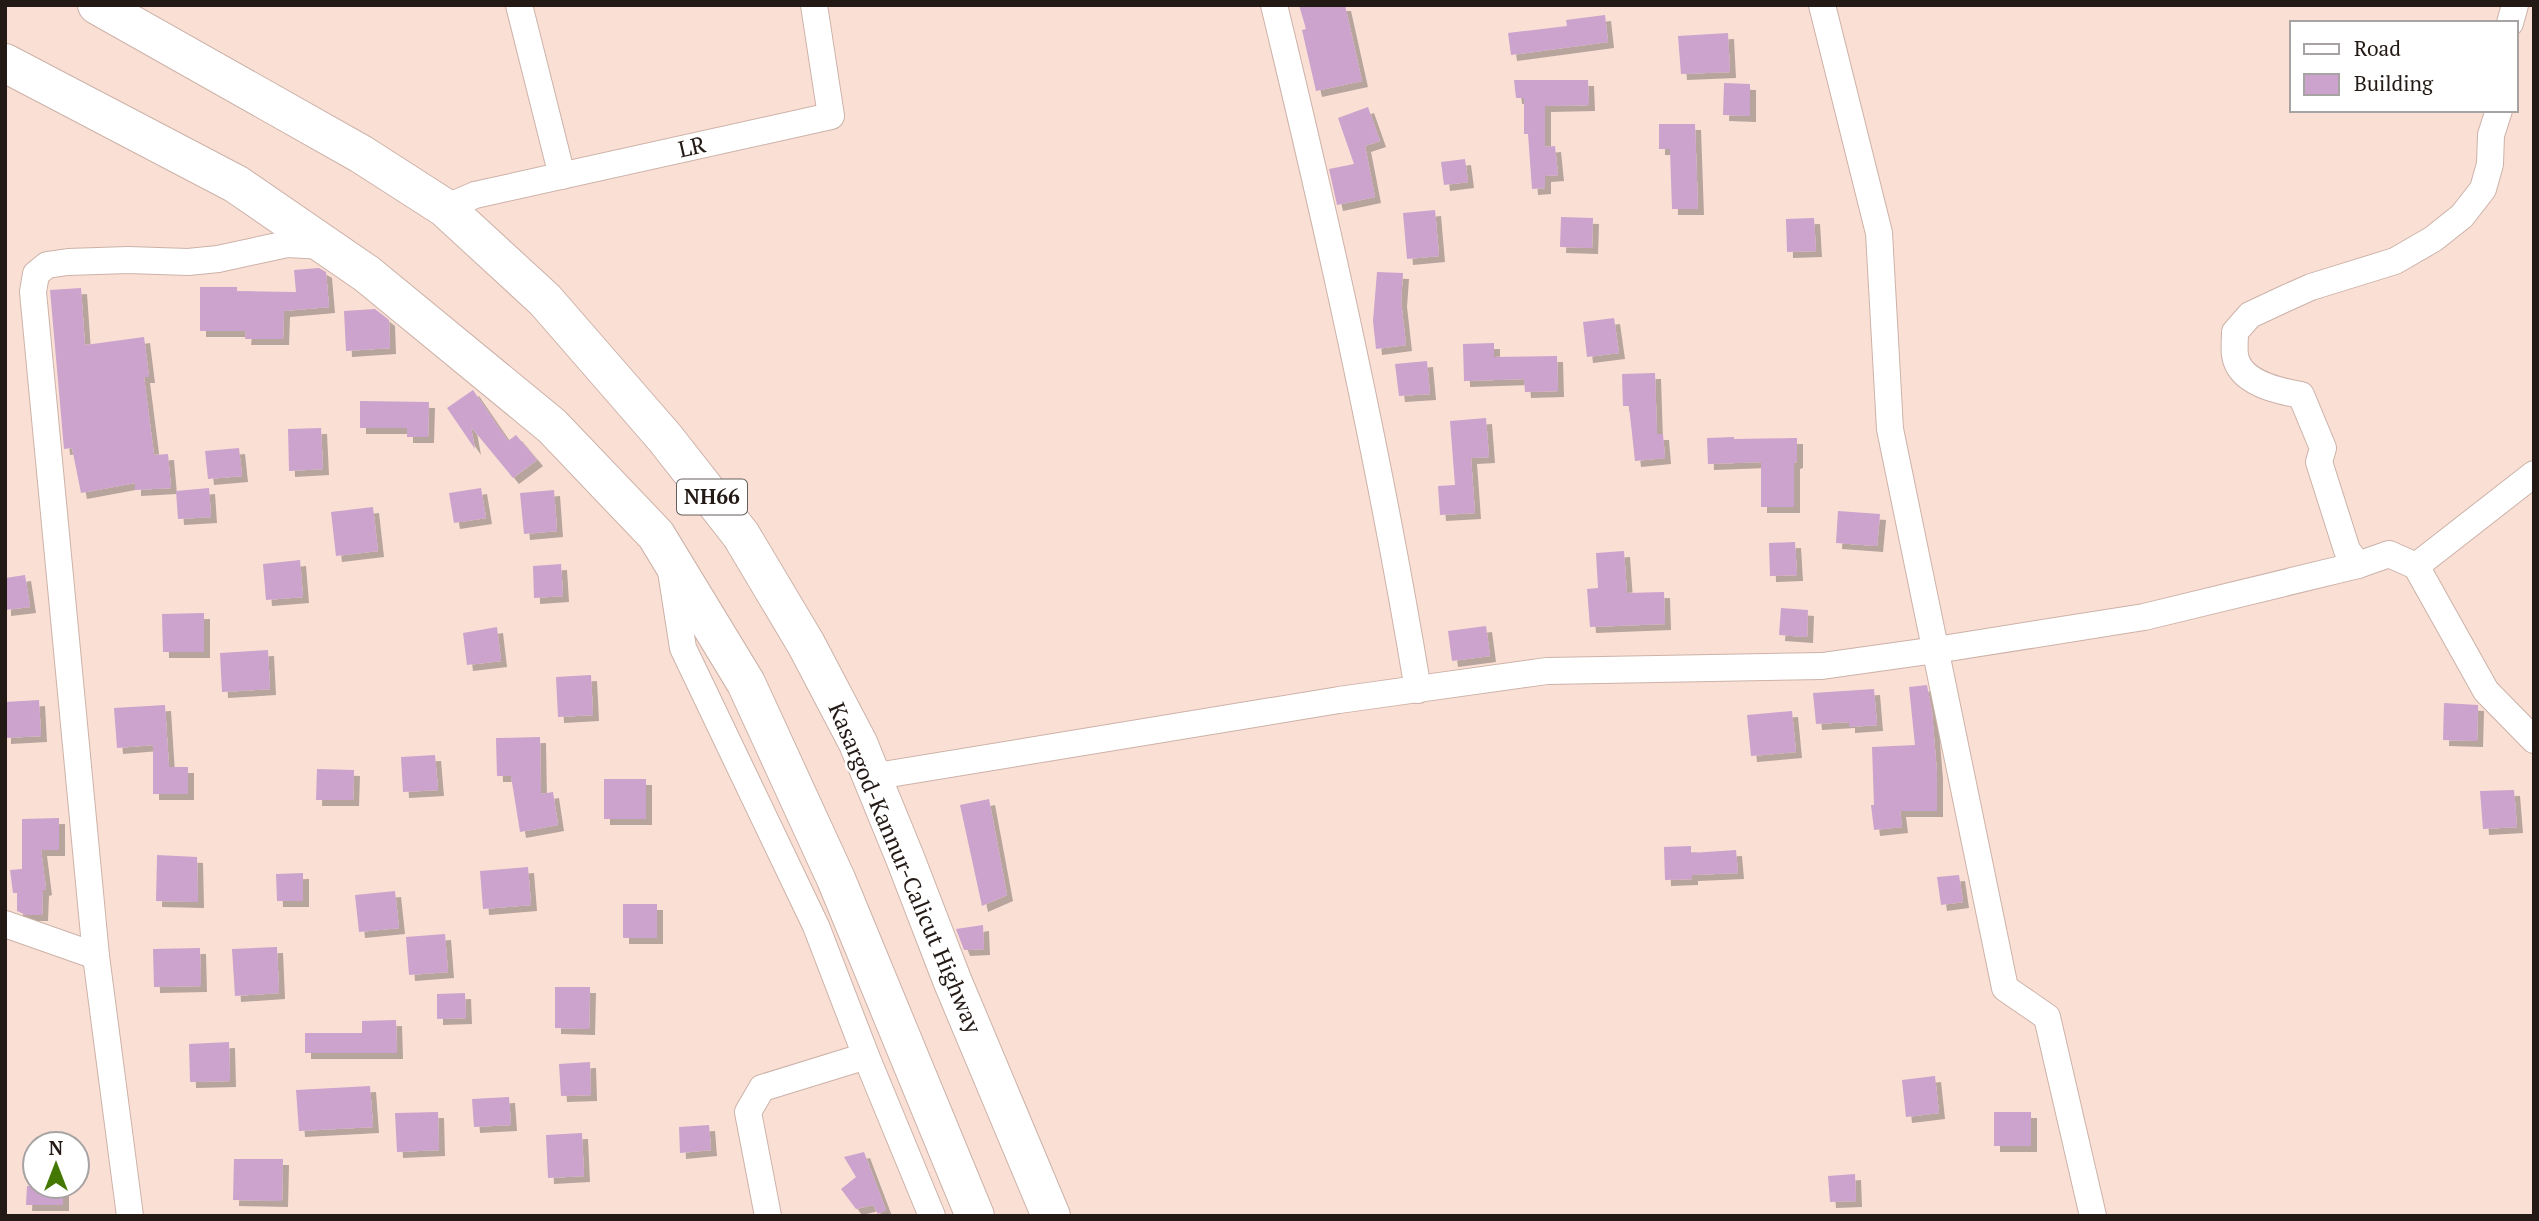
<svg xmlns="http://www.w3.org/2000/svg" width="2539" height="1221" viewBox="0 0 2539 1221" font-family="'PT Serif',serif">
<defs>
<filter id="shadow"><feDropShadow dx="6" dy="6" stdDeviation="0" flood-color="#0004"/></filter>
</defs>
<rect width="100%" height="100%" fill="#fadfd5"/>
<g fill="#cba3cd" filter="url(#shadow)">
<polygon points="1299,5 1345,5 1362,81 1316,91 1302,30 1306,29"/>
<polygon points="1605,15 1608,42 1511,55 1508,33 1567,26 1566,20"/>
<polygon points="1728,33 1730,72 1681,74 1678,36"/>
<polygon points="1514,80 1588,80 1589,105 1545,106 1545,147 1555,146 1558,175 1545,176 1545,188 1532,189 1528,134 1524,134 1524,98 1516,98"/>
<polygon points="1724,83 1750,84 1750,116 1723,115"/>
<polygon points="1368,107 1380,141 1365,146 1375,197 1337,205 1329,169 1354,164 1338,118"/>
<polygon points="1659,124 1695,124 1698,209 1672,209 1670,149 1659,149"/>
<polygon points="1465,159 1468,182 1444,185 1441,162"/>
<polygon points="1435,210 1439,256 1407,259 1403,213"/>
<polygon points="1561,217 1593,218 1592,248 1560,247"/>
<polygon points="1814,218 1816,251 1787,252 1786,219"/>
<polygon points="319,268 326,272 329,307 284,311 283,339 245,339 246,331 200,331 200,287 237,287 237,291 296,292 294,270"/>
<polygon points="1377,272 1403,273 1401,301 1406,345 1376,349 1373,321"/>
<polygon points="81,288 85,345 144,337 149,377 144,377 154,455 168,454 171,488 135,490 135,483 81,493 72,448 64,449 50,290"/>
<polygon points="375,309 389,320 390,348 346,351 344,311"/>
<polygon points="1614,318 1619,353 1587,357 1583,322"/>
<polygon points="1494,343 1494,357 1557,356 1558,391 1525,392 1524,379 1464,381 1463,344"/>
<polygon points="1427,361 1430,394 1399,396 1395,364"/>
<polygon points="1655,373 1657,434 1663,434 1665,458 1635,461 1629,406 1623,406 1622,374"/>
<polygon points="473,390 508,441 516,435 537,460 513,478 471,427 475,449 447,408"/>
<polygon points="360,401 429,402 428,437 407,437 407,428 360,428"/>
<polygon points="1486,418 1489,457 1471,458 1475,513 1440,515 1438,486 1455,485 1450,421"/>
<polygon points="321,428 323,469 289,471 288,429"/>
<polygon points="1734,437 1734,439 1797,438 1797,462 1794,463 1794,507 1761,507 1761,462 1708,464 1707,438"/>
<polygon points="239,448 242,476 208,479 205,451"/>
<polygon points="209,488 211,517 178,519 176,491"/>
<polygon points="481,488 486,518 454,523 449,493"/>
<polygon points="554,490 557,531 524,534 520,493"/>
<polygon points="373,507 378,551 336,556 331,512"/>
<polygon points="1838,511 1880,514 1877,546 1836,543"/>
<polygon points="1795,542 1797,575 1770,576 1769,543"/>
<polygon points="1624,551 1627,593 1664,592 1665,624 1590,627 1587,589 1598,588 1596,553"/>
<polygon points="300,560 303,597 266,600 263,564"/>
<polygon points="561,564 563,596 534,598 533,566"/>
<polygon points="25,575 30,607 5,610 5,578"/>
<polygon points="1781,608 1808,610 1807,637 1779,635"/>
<polygon points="204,613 204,652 163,652 162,614"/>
<polygon points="1486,626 1490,656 1452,661 1448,631"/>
<polygon points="497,627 501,661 467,665 463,633"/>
<polygon points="268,650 270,689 222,692 220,653"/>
<polygon points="591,675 593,715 558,717 556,677"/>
<polygon points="1927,685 1932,712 1937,773 1937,811 1900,811 1902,827 1874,830 1871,805 1874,805 1872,747 1915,745 1909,687"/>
<polygon points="1874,689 1877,725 1849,727 1849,722 1816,724 1813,693"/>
<polygon points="39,700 41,736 5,738 5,702"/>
<polygon points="2444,703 2478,705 2477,741 2443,740"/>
<polygon points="165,705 169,767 188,767 188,794 153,794 153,745 117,748 114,708"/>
<polygon points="1792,711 1796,752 1751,756 1747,715"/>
<polygon points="540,737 541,794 553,792 558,825 520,832 511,776 497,776 496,738"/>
<polygon points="435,755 438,790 403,792 401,757"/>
<polygon points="317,769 354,770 353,800 316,800"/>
<rect x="604" y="779" width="42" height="40"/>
<polygon points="2514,790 2517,827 2483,829 2480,791"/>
<polygon points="989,799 1007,895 982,906 960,805"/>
<polygon points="59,818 59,850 41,850 46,889 43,890 42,915 26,915 17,911 17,893 13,893 10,870 22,869 22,819"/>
<polygon points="1691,846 1691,853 1736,850 1738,873 1692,875 1692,879 1665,880 1664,847"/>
<polygon points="157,855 197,857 198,902 156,901"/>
<polygon points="528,867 531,905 483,909 480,871"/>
<polygon points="303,873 303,901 277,901 276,874"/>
<polygon points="1959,875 1963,902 1941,905 1937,877"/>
<polygon points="395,891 399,928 359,932 355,895"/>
<rect x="623" y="904" width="34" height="34"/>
<polygon points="983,925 984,949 964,950 956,929"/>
<polygon points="445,934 448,972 409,975 406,937"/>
<polygon points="277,947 279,993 235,996 232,949"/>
<polygon points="200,948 201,986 154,987 153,949"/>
<polygon points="555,987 590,987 589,1029 555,1028"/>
<polygon points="465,993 466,1018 437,1019 437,994"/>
<polygon points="396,1020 397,1053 305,1053 305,1033 362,1033 362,1021"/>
<polygon points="229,1042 230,1081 190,1082 189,1044"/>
<polygon points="590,1062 591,1095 561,1096 559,1064"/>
<polygon points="1935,1076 1939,1113 1906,1117 1902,1080"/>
<polygon points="370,1086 373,1127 299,1131 296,1090"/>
<polygon points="509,1097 511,1125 474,1127 472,1099"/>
<polygon points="438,1112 439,1150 397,1152 395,1113"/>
<rect x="1994" y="1112" width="37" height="34"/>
<polygon points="709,1125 711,1150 680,1153 679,1127"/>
<polygon points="582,1133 584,1176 548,1178 546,1135"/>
<polygon points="864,1152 886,1210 878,1214 873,1205 856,1209 841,1189 856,1177 844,1157"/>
<polygon points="234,1159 283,1159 282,1201 233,1200"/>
<polygon points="1855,1174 1856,1201 1830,1202 1828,1176"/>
<polygon points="27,1186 63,1186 63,1205 26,1205"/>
</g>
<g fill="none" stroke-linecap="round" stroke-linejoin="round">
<defs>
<g id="minor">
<polyline points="519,5 562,176"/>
<path d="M1274 5C1329 232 1380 460 1418 690"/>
<polyline points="1822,5 1879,233 1890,429 2005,988 2047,1017 2093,1216"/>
<polyline points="2510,23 2515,5"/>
<polyline points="445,208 475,195 831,116 814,5"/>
<path d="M2358 565 2347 550 2319 462 2323 448 2301 395C2278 391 2239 383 2235 355 2234 348 2235 340 2235 332L2250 315 2282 300 2311 287 2395 261 2433 239 2462 216 2483 189 2490 164 2491 135 2499 110"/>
<polyline points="2416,566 2534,474"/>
<polyline points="671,571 683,648 816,926 866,1056 932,1216"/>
<polyline points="871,777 1339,700 1547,671 1822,666 1936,650 2144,617 2358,565 2389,554 2416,566 2486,691 2534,740"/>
<polyline points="5,924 96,956"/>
<polyline points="130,1216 96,956 33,292 36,274 47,265 68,262 128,260 188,262 218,259 287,244 324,246"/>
<polyline points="768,1216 748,1112 762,1088 866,1056"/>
</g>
<g id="highway">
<polyline points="97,5 361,154 445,208 545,300 665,438 741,535 806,644 858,743 905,858 952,980 1051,1216"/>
<polyline points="5,63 236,184 367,274 552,426 656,535 746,683 836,879 975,1216"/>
</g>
</defs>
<use href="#minor" stroke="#ccb2a8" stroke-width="28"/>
<use href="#highway" stroke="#ccb2a8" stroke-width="40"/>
<use href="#minor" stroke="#fff" stroke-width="26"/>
<use href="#highway" stroke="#fff" stroke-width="38"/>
</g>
<g text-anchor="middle" stroke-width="5" stroke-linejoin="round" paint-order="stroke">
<rect fill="#fff" stroke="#655f5c" stroke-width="2" x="677" y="479.5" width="70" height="35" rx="5"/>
<g font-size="21" font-weight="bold" fill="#231a16">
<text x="712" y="504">NH66</text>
</g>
<g font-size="23" fill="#231a16" stroke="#fff">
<text transform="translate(692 147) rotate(-13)" y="8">LR</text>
<text transform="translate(905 868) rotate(67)" y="8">Kasargod-Kannur-Calicut Highway</text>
</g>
</g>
<rect width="2539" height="1221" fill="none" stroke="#231a16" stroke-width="14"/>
<rect x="2290" y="21" width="228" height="91" fill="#ffffff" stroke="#a7a3a2" stroke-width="2"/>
<rect x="2304" y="44" width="35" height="10" fill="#ffffff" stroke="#a7a3a2" stroke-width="2"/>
<text x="2354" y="56" font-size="21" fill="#231a16">Road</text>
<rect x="2304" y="74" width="35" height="21" fill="#cba3cd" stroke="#a7a3a2" stroke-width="2"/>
<text x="2354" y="91" font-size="21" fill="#231a16">Building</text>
<g transform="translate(56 1165)"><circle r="33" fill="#ffffff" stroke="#a7a3a2" stroke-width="2"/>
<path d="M0-5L12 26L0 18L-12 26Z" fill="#457802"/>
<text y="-10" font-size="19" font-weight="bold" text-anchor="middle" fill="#231a16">N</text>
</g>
</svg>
